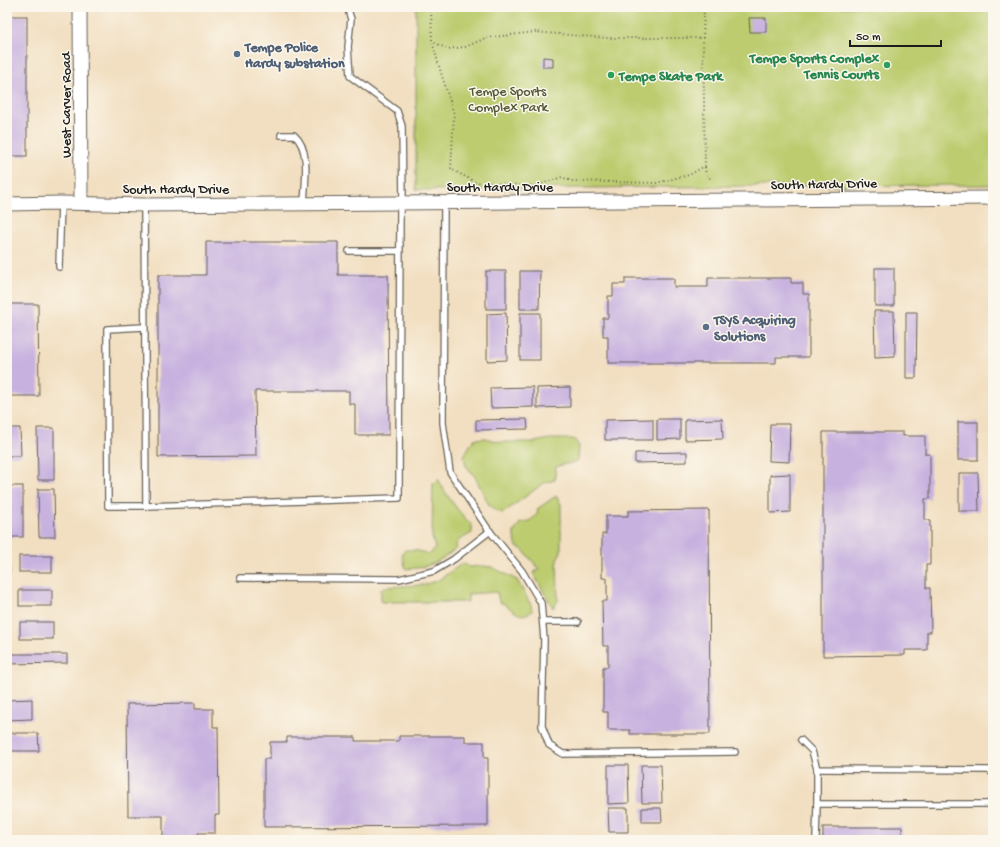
<svg xmlns="http://www.w3.org/2000/svg" width="1000" height="847" viewBox="0 0 1000 847" font-family="'Gochi Hand',sans-serif">
<rect width="100%" height="100%" fill="#fbf7ec"/>
<filter id="ink" filterUnits="userSpaceOnUse"><feTurbulence type="fractalNoise" baseFrequency=".025" numOctaves="2"/><feDisplacementMap in="SourceGraphic" scale="8" xChannelSelector="R" yChannelSelector="G"/><feConvolveMatrix kernelMatrix="1 2 1 2 8 2 1 2 1" color-interpolation-filters="sRGB"/></filter>
<filter id="wash" filterUnits="userSpaceOnUse"><feTurbulence type="fractalNoise" baseFrequency=".012" numOctaves="4" result="noise"/><feDisplacementMap in="SourceGraphic" scale="16" xChannelSelector="R" yChannelSelector="G"/><feGaussianBlur stdDeviation="0.9" result="paint"/><feColorMatrix in="noise" values="0 0 0 0 0 0 0 0 0 0 0 0 0 0 0 0 0 1.4 0 .05"/><feComposite in="paint" operator="in"/></filter>
<g filter="url(#wash)">
<rect width="100%" height="100%" fill="#f2dfc1"/>
<g fill="#bccc6e" stroke="#6c7445">
<polygon points="416,7 993,7 993,185 758,186 416,190"/>
<path d="M485 438 500 442H534L550 439H574L579 446 578 460C571 465 564 463 556 467L555 474V480L544 483 503 513 495 510 489 505 474 475 466 466 464 456 470 445 474 439Z"/>
<path d="M438 479C447 496 458 512 472 525V533L459 540 456 545 457 548C439 562 429 568 406 569L402 555 405 550H415L430 554 435 548 432 538 433 484Z"/>
<path d="M556 496 561 504V552L557 559 558 601 553 608 533 573 539 569 522 549 517 547 514 537V532L520 523C529 522 533 520 538 512L537 509Z"/>
<path d="M463 563 469 567 481 566 492 567 517 580 531 605 532 611C517 622 513 606 499 602L497 592 468 594V602H381V589L385 587 422 585 437 581Z"/>
</g>
<g id="blocks">
<g fill="#c7b1df">
<rect x="7" y="16" width="20" height="140"/>
<polygon points="749,18 766,18 766,32 750,32"/>
<polygon points="543,57 553,58 553,67 543,67"/>
<polygon points="206,242 338,242 338,275 388,275 389,435 355,435 355,404 349,404 349,391 255,391 256,456 158,457 158,275 206,275"/>
<rect x="875" y="268" width="19" height="38"/>
<rect x="486" y="271" width="20" height="38"/>
<polygon points="520,271 540,271 539,309 520,309"/>
<polygon points="625,278 674,278 674,287 708,287 708,278 791,278 791,283 803,283 803,294 809,294 809,357 776,357 776,363 608,363 608,336 603,336 603,318 608,318 608,296 613,296 613,284 625,284"/>
<polygon points="7,304 38,304 39,396 7,396"/>
<polygon points="874,311 894,311 895,357 875,358"/>
<polygon points="906,312 917,312 916,378 906,378"/>
<polygon points="506,313 507,360 487,361 487,314"/>
<rect x="520" y="313" width="20" height="47"/>
<polygon points="533,387 533,407 491,408 490,388"/>
<polygon points="570,387 570,407 537,408 537,388"/>
<polygon points="527,419 528,429 476,430 476,420"/>
<polygon points="653,419 653,440 605,440 605,420"/>
<polygon points="657,419 680,419 680,439 657,440"/>
<polygon points="722,419 723,439 685,440 685,420"/>
<rect x="958" y="422" width="20" height="38"/>
<polygon points="770,424 790,424 789,462 769,461"/>
<polygon points="7,428 20,428 21,456 7,456"/>
<polygon points="37,428 54,428 54,480 38,480"/>
<polygon points="823,432 903,432 903,436 925,436 925,454 930,454 930,499 925,499 925,520 930,520 930,565 926,565 926,588 930,588 931,632 927,632 927,650 905,650 905,655 823,656"/>
<polygon points="687,452 687,462 635,463 635,453"/>
<polygon points="959,473 978,473 979,511 959,511"/>
<polygon points="790,474 790,512 770,513 770,475"/>
<rect x="7" y="486" width="16" height="51"/>
<polygon points="38,489 54,489 55,537 39,537"/>
<polygon points="709,510 710,734 630,734 630,730 608,730 608,712 603,712 603,667 608,667 608,646 603,646 602,601 607,601 607,578 602,578 602,534 606,534 606,516 628,516 628,511"/>
<polygon points="7,556 9,556 10,572 7,572"/>
<rect x="19" y="556" width="33" height="16"/>
<rect x="7" y="590" width="2" height="16"/>
<rect x="19" y="590" width="33" height="16"/>
<rect x="20" y="622" width="33" height="17"/>
<rect x="7" y="623" width="3" height="16"/>
<polygon points="7,654 67,654 67,663 7,664"/>
<polygon points="32,699 32,719 7,720 7,700"/>
<polygon points="195,703 195,709 213,709 213,727 218,727 219,815 215,815 215,833 198,833 198,838 163,838 163,816 128,816 127,704"/>
<polygon points="8,733 38,733 39,751 8,751"/>
<polygon points="399,736 465,736 465,742 484,742 484,758 488,758 488,826 264,827 264,759 270,759 270,742 287,742 287,737 355,737 355,741 399,741"/>
<polygon points="608,765 628,765 629,803 608,804"/>
<polygon points="641,765 661,765 662,803 642,803"/>
<polygon points="608,808 628,808 628,832 609,832"/>
<polygon points="642,808 661,808 662,822 642,822"/>
<rect x="823" y="827" width="79" height="13"/>
</g>
</g>
</g>
<g filter="url(#ink)">
<use href="#blocks" fill-opacity="0" stroke="#676056" stroke-width="1"/>
<g fill="none" stroke-linecap="round" stroke-linejoin="round">
<defs>
<g id="service">
<polyline points="347,7 351,19 348,47 350,76 397,111 402,126 403,202"/>
<path d="M281 135H294C311 149 305 183 304 203"/>
<polyline points="444,203 443,423 450,472 488,529 522,571 541,603 544,640 542,726 549,745 563,754 735,752"/>
<polyline points="144,205 146,506 399,498 400,203"/>
<polyline points="349,251 399,251"/>
<polyline points="59,267 61,203"/>
<polyline points="144,327 107,329 108,506 146,506"/>
<polyline points="240,578 399,579 434,571 454,559 490,531"/>
<polyline points="543,622 578,622"/>
<polyline points="801,740 812,751 817,769 989,770 993,774"/>
<polyline points="817,769 817,804"/>
<polyline points="816,840 817,804 987,804 993,801"/>
</g>
<g id="tertiary">
<polyline points="80,7 81,203"/>
<polyline points="7,204 61,203 144,205 993,198"/>
</g>
</defs>
<use href="#service" stroke="#676056" stroke-width="8"/>
<use href="#tertiary" stroke="#676056" stroke-width="15"/>
<g stroke="#676056" stroke-width="2" stroke-dasharray="1 3" stroke-linecap="butt">
<polyline points="431,7 432,41 441,73 454,114 451,169 475,182 536,186 562,177 571,181 656,183 689,175 705,166 703,38 605,38 535,32 486,38 465,47 447,49 432,41"/>
<polyline points="703,38 704,7"/>
<path d="M705 167C705 173 707 176 712 180"/>
</g>
<use href="#service" stroke="#fff" stroke-width="5.5"/>
<use href="#tertiary" stroke="#fff" stroke-width="13"/>
</g>
</g>
<g fill="#5c6f8a" stroke="#fbf7ec" stroke-width="1.5">
<circle cx="237" cy="54" r="4"/>
<circle cx="706" cy="327" r="4"/>
</g>
<g fill="#2e9e5b" stroke="#fbf7ec" stroke-width="1.5">
<circle cx="887" cy="65" r="4"/>
<circle cx="611" cy="75" r="4"/>
</g>
<g text-anchor="middle" stroke-width="3" stroke-linejoin="round" paint-order="stroke">
<g font-size="14" font-weight="bold" fill="#4e5e75" stroke="#fbf7ec" text-anchor="start">
<text x="245" y="51">Tempe Police<tspan x="245" dy="16">Hardy substation</tspan></text>
<text x="714" y="324">TSYS Acquiring<tspan x="714" dy="16">Solutions</tspan></text>
</g>
<g font-size="14" font-weight="bold" fill="#27864d" stroke="#fbf7ec" text-anchor="end">
<text x="879" y="62">Tempe Sports Complex<tspan x="879" dy="16">Tennis Courts</tspan></text>
<text x="619" y="80" text-anchor="start">Tempe Skate Park</text>
</g>
<g font-size="14" fill="#545a39" stroke="#fbf7ec">
<text x="508" y="95">Tempe Sports<tspan x="508" dy="16">Complex Park</tspan></text>
</g>
<g font-size="14" fill="#1c1c1c" stroke="#fbf7ec">
<text transform="translate(65 105) rotate(-90)" y="5">West Carver Road</text>
<text transform="translate(824 183) rotate(-1)" y="5">South Hardy Drive</text>
<text x="500" y="191">South Hardy Drive</text>
<text x="176" y="193">South Hardy Drive</text>
</g>
</g>
<rect width="1000" height="847" fill="none" stroke="#fbf7ec" stroke-width="24"/>
<path d="M850 40v6h91v-6" fill="none" stroke="#1c1c1c" stroke-width="2"/>
<text x="856" y="40" font-size="12" fill="#1c1c1c" stroke="#fbf7ec" stroke-width="3" paint-order="stroke">50 m</text>
</svg>
